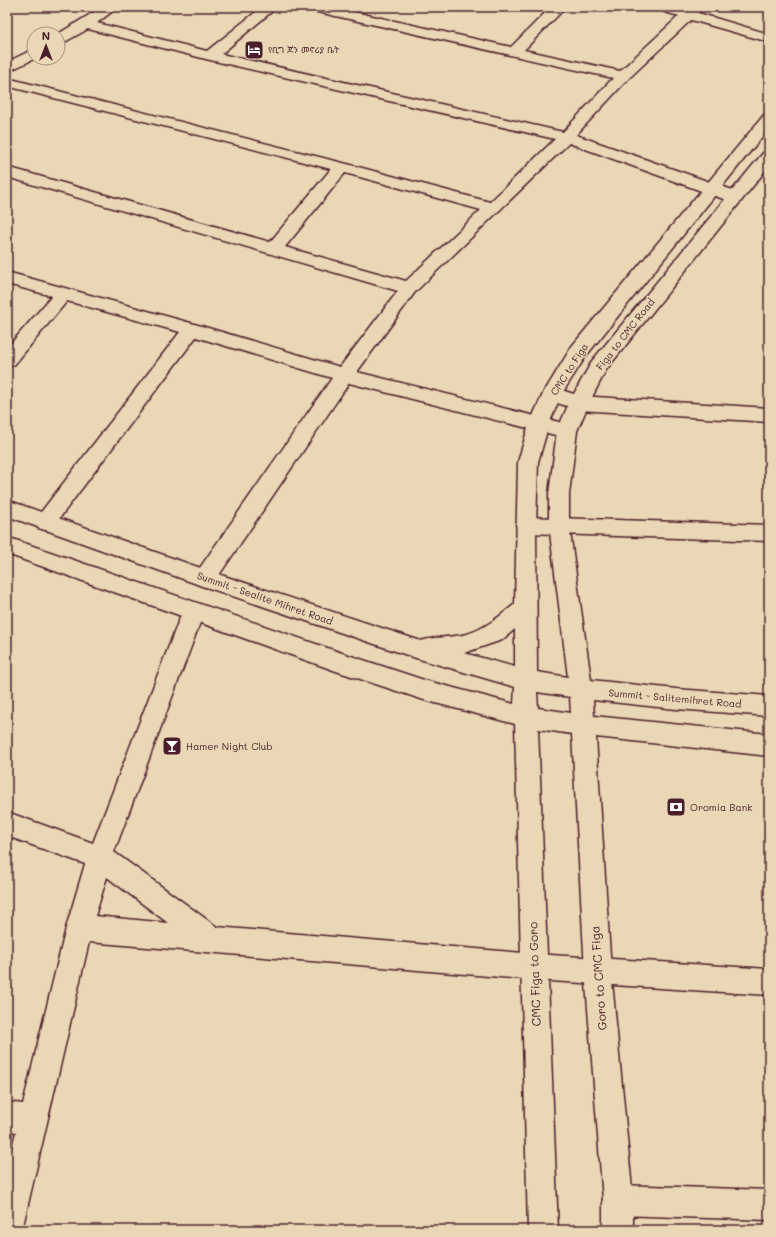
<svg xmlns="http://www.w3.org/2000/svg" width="776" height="1237" viewBox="0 0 776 1237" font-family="Mali,'Noto Sans Ethiopic',sans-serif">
<rect width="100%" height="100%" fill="#ead7b5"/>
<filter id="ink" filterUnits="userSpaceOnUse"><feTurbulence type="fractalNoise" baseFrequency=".025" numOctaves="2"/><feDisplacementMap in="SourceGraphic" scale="8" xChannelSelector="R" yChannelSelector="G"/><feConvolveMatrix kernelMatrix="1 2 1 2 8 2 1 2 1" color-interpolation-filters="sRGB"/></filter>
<g filter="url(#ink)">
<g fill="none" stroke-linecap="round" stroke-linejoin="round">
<defs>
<g id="minor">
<path d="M102 7H118L97 23 207 51 262 7H277L221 54 563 132 613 78 313 11 308 10 306 7H332L511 47 551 7H566L524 50 620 71 679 16 658 10 656 7H678L686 9 688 7H703L698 13 769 34V42L691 20 628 79 576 135 741 193 743 197 741 201 735 202 729 201 569 143 415 292 357 372 567 424 574 426 577 431 574 436 567 438 349 383 213 584 205 587 197 584 194 578 197 572 332 378 196 337 52 528 45 530 38 528 35 522 38 516 180 332 67 301 14 365 7 366V348L52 296 7 284V272L198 325 340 367 398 291 7 177V167L270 242 331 169 7 86V78L347 164 490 202 555 139 210 60 88 29 63 43 58 44V34ZM345 173 481 210 406 281 285 247Z"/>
<polygon points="34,49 34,58 36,58 7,72 7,62"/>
<polygon points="552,387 580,396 769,408 769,422 579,410 545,399 543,394 545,389"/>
<polygon points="526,517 769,525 769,541 526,533 519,531 516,525 519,519"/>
<path d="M193 603 201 606 204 612 114 852 217 927 535 954 769 969V995L535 980 89 942 22 1230H7V1168L16 1132 7 1130V1102L23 1104 66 928 85 864 7 836V812L93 843 182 612 185 606ZM107 877 168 923 95 916Z"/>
<polygon points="618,1185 769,1190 769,1220 618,1215 607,1211 603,1200 607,1189"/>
</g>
<path id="major" d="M769 113V128L586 356 561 395 549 424 538 462 536 525 537 672 568 677 549 525V494L557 431 569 403 592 361 763 153 769 151V166L606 370 589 403 577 431 569 494V525L591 680 676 689 769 696V716L676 709 593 700 594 716 769 734V756L596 737 611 971 633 1200V1230H603V1200L585 971 572 734 538 729 558 1230H528L515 724 424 700 336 671 7 554V537L336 651 424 680 514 704 515 687 416 658 197 584 7 516V500L212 572 421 641C436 636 452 638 467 634 486 628 500 616 515 604L518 462 529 424 543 394 572 346 764 115ZM515 629V667L464 653 502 640ZM537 692 570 697 571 713 538 708Z"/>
</defs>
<use href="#minor" stroke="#4a1f2b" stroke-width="3"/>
<use href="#major" stroke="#4a1f2b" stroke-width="3"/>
<use href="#minor" fill="#ead7b5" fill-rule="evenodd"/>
<use href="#major" fill="#ead7b5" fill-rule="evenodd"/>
</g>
</g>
<defs>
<symbol id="hotel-square" viewBox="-11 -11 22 22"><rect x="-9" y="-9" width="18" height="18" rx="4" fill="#4a1f2b" stroke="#ead7b5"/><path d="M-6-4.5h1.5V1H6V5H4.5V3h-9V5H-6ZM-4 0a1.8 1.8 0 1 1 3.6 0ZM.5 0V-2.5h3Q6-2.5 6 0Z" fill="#fff"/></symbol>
<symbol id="bar-square" viewBox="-11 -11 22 22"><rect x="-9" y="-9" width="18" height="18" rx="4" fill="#4a1f2b" stroke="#ead7b5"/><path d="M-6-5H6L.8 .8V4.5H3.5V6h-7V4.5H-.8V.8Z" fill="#fff"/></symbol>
<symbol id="bank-square" viewBox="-11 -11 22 22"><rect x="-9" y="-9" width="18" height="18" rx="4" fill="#4a1f2b" stroke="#ead7b5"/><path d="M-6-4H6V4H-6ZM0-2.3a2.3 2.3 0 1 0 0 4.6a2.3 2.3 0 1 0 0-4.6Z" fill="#fff"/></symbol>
</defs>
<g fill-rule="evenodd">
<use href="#hotel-square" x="243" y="39" width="22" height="22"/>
<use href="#bar-square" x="161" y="735" width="22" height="22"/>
<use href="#bank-square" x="665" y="796" width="22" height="22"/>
</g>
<g text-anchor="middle" stroke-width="3" stroke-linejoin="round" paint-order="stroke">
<g font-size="9" fill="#4a1f2b" stroke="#ead7b5" text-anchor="start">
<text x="268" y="53">የቢግ ጆን መኖሪያ ቤት</text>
</g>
<g font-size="10" fill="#4a1f2b" stroke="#ead7b5">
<text transform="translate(625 334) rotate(-52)" y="4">Figa to CMC Road</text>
<text transform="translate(569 369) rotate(-57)" y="4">CMC to Figa</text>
<text transform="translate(265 598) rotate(19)" y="4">Summit - Sealite Mihret Road</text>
<text transform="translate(675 698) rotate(5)" y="4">Summit - Salitemihret Road</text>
</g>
<g font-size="10" fill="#4a1f2b" stroke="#ead7b5" text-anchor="start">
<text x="186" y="750">Hamer Night Club</text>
<text x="690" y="811">Oromia Bank</text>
</g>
<g font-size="12" fill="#4a1f2b" stroke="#ead7b5">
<text transform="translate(535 974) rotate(-92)" y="4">CMC Figa to Goro</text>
<text transform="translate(599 978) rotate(-94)" y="4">Goro to CMC Figa</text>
</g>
</g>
<rect width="776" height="1237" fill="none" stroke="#ead7b5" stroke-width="24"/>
<rect x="12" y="12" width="752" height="1213" fill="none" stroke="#4a1f2b" stroke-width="1.5" filter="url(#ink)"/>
<g transform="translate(46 46)"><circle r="19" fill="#ead7b5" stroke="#aa8d7e"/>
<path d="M0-3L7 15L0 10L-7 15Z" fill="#4a1f2b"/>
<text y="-6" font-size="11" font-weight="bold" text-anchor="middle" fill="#4a1f2b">N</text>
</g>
</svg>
